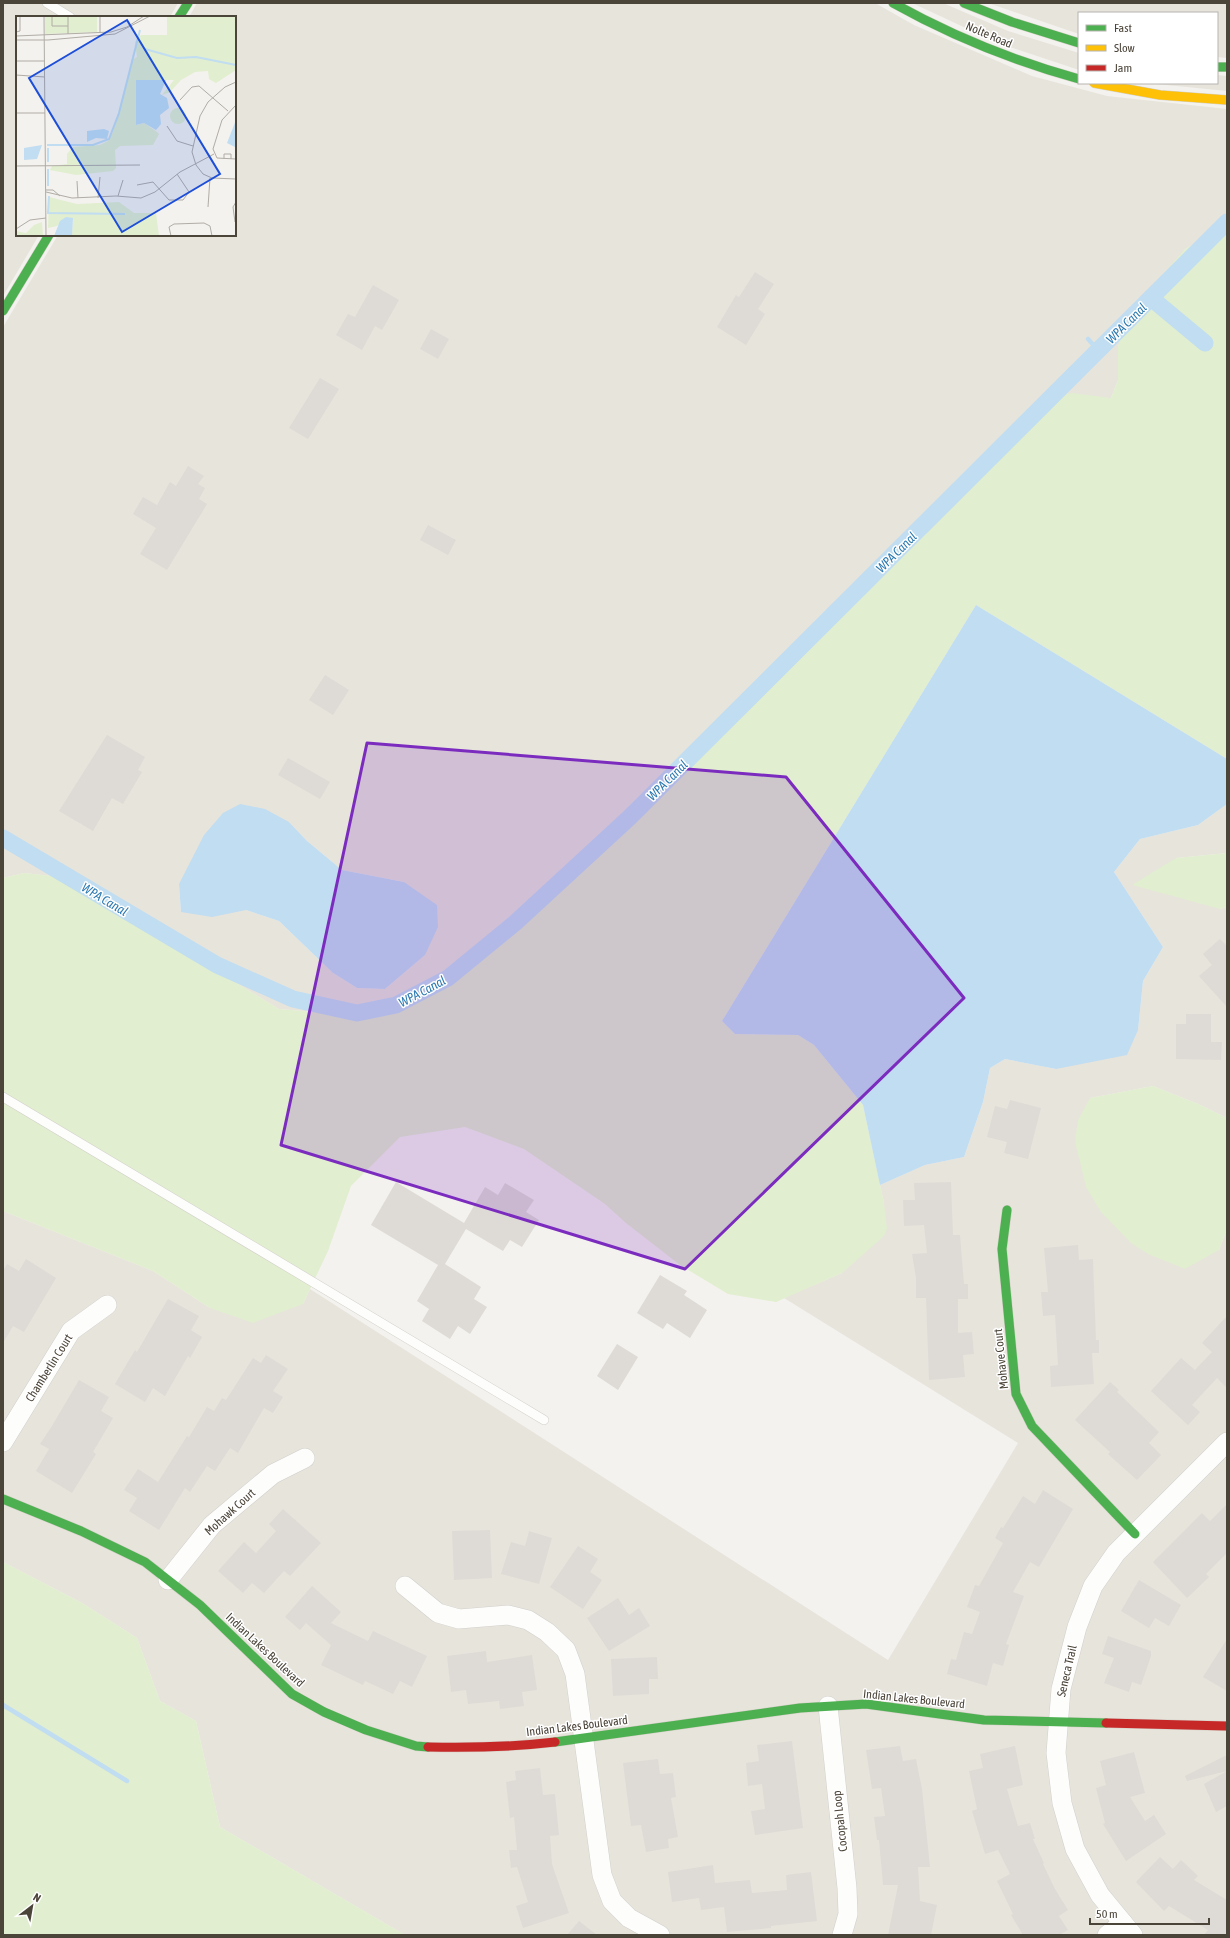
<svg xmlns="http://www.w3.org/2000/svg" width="1230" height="1938" viewBox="0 0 1230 1938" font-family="'Asap Condensed',sans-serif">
<rect width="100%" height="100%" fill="#f4f2ee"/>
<g fill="#e7e4dc" fill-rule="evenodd">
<polygon points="3,3 178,3 170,17 17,17 17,235 39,235 3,296"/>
<path d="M197 3H875L914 25 1032 76 1107 96 1227 109V227L1185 249 1118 346V380L1111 398 1049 397 688 765 477 965 375 1017 279 1009 61 877 24 873 3 878V327L58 235H235V17H189ZM289 822 307 841 342 870 404 882 425 955 385 989 357 988 333 973 279 921 246 910 181 912 179 885 192 862Z"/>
<polygon points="912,3 943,3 1008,31 1079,53 1079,70 998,43"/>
<polygon points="988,3 1227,3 1227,58 1217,57 1217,13 1079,13 1079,34"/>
<polygon points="1217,75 1227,76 1227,91 1146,83 1217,83"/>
<polygon points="1227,804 1227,853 1176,858 1220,909 1227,907 1227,1118 1198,1104 1153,1086 1090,1098 1219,1250 1227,1229 1227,1935 405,1935 220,1827 196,1721 160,1701 137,1638 82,1603 3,1562 3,1211 153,1271 210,1308 303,1304 310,1289 888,1660 1018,1443 784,1298 842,1273 884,1203 880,1185 925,1165 964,1157 983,1102 990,1068 1005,1059 1056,1069 1138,1030 1143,981 1163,947 1114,872 1140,839 1198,825"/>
</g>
<g fill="#e1eecf">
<polygon points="1227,227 1227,759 976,605 722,1021 735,1034 798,1035 814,1045 863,1105 884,1203 887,1229 884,1236 842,1273 776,1302 728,1294 680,1265 626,1223 605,1204 524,1149 465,1127 400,1137 351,1186 328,1251 303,1304 253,1323 210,1308 153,1271 3,1211 3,878 24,873 61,877 279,1009 375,1017 477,965 688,765 1049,397 1072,393 1111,398 1118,380 1118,346 1130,312 1185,249"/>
<polygon points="1227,853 1227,907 1220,909 1132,885 1176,858"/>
<polygon points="1153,1086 1198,1104 1227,1118 1227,1229 1219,1250 1185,1269 1148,1254 1131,1243 1101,1212 1086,1187 1075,1141 1078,1120 1090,1098"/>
<polygon points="3,1562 82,1603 137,1638 160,1701 196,1721 220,1827 405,1935 3,1935"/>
</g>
<g fill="#c0ddf1">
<polygon points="976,605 1227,759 1227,804 1198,825 1140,839 1114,872 1163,947 1143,981 1138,1030 1127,1055 1056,1069 1005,1059 990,1068 983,1102 964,1157 925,1165 880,1185 863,1105 814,1045 798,1035 735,1034 722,1021"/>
<polygon points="240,804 265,809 289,822 307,841 342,870 404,882 437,905 438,927 425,955 385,989 357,988 333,973 279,921 246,910 212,917 181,912 179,884 204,835 223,813"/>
</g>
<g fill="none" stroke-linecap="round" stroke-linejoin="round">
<g stroke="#c0ddf1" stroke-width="4.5">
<polyline points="1088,339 1098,350"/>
<polyline points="3,1705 127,1781"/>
</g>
<g stroke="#c0ddf1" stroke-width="17">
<polyline points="1151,298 1205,343"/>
<polyline points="3,838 217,965 293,999 357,1013 396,1005 448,978 515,923 630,817 1227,222"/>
</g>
</g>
<g fill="#dedbd6">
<polygon points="755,272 774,284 758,309 765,314 746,345 717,327 736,295 739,297"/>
<polygon points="373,285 399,300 382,330 375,326 362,350 336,335 348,314 355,317"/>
<polygon points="431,329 449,339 438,359 420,349"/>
<polygon points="320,378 339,389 308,439 289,428"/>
<polygon points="188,466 204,476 198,484 205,488 199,499 207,504 167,570 140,554 156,528 133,514 143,497 157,505 170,482 176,486"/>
<polygon points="428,525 456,540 448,555 420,540"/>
<polygon points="325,675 349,690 333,715 309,700"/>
<polygon points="107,735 145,757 138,770 142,772 123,804 112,798 93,831 59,811"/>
<polygon points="288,758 330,782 320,799 278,775"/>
<polygon points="1220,939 1227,946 1227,1007 1199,976 1212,965 1203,954"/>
<polygon points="1186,1014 1211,1014 1211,1042 1222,1042 1221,1060 1176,1059 1176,1024 1186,1024"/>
<polygon points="1010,1100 1041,1108 1028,1159 1004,1153 1007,1142 987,1137 995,1106 1007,1109"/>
<polygon points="396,1182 464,1223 485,1187 498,1195 505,1183 534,1200 526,1212 539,1220 522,1247 510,1240 503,1251 466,1229 445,1264 481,1287 474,1299 487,1307 470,1334 458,1326 450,1339 422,1321 429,1309 417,1301 438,1265 371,1225"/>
<polygon points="951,1182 953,1235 960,1235 964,1284 968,1284 968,1299 958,1299 958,1333 972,1332 974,1354 963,1355 965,1377 929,1380 926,1298 916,1298 916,1278 912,1254 927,1253 924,1225 904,1226 903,1200 915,1200 914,1183"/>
<polygon points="1078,1245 1079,1260 1093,1259 1096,1340 1099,1340 1099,1353 1092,1353 1094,1384 1051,1387 1050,1366 1058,1365 1055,1315 1043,1316 1041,1292 1048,1292 1044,1248"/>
<polygon points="26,1259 56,1278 24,1332 13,1326 3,1343 3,1271 7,1264 19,1271"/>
<polygon points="660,1275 687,1291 684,1295 707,1310 690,1338 667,1323 663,1329 637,1313"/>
<polygon points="168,1299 199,1316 191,1330 202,1337 190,1358 188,1356 165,1396 153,1388 145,1402 115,1384 135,1350 137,1352"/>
<polygon points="1227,1316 1227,1388 1217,1378 1192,1405 1200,1412 1188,1425 1151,1391 1181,1358 1195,1370 1212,1352 1202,1343"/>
<polygon points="617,1344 638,1357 618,1390 597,1376"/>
<polygon points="266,1355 288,1369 273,1391 283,1397 273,1413 264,1408 238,1453 230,1448 215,1471 207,1466 190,1492 185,1488 159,1530 129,1511 137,1498 124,1490 138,1469 158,1482 187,1436 189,1437 207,1407 214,1411 222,1398 226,1400 253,1358 261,1363"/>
<polygon points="79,1380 109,1397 101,1411 113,1418 93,1452 96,1454 72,1493 36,1471 49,1449 40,1444 52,1426"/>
<polygon points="1110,1382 1119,1390 1117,1392 1159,1432 1149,1443 1161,1455 1137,1480 1108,1454 1110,1452 1075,1420"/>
<polygon points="1043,1490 1073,1509 1039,1567 1030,1562 1013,1592 1024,1596 1006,1644 1009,1645 1003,1666 993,1663 987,1686 947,1674 951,1659 956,1660 964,1632 972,1634 980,1612 967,1607 975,1585 979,1586 1003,1543 995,1538 1001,1527 1003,1528 1023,1496 1035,1504"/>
<polygon points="1227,1504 1227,1553 1206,1574 1209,1577 1187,1598 1153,1562 1202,1513 1210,1521"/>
<polygon points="283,1509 321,1543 290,1576 284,1571 264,1593 252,1583 243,1593 218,1571 244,1542 256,1553 276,1531 269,1524"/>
<polygon points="490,1530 492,1578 454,1580 452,1531"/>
<polygon points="529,1531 552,1538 539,1584 501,1574 511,1542 525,1546"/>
<polygon points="578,1546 598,1559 590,1572 602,1580 583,1609 550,1587"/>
<polygon points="1139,1580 1181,1605 1169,1626 1155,1618 1149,1628 1121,1611"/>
<polygon points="312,1586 341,1612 331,1623 368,1641 373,1631 427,1656 412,1687 400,1681 393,1694 365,1681 363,1685 321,1665 331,1645 306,1623 300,1630 285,1617"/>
<polygon points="618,1598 629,1615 639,1608 650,1626 609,1651 587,1618"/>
<polygon points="1108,1636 1151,1651 1151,1656 1141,1685 1132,1682 1129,1692 1104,1683 1114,1658 1102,1654"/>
<polygon points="1227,1639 1227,1691 1203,1677"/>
<polygon points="486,1651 487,1662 532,1655 537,1690 522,1692 524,1706 500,1709 499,1701 468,1704 466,1690 451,1692 447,1656"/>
<polygon points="657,1657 658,1679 649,1679 649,1694 613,1696 611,1659"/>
<polygon points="792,1741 803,1828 755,1835 751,1811 765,1809 762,1784 748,1786 746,1763 759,1761 757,1745"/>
<polygon points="900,1746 903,1761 916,1759 922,1789 930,1867 918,1867 920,1901 937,1905 931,1935 888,1935 898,1885 883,1885 879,1840 877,1840 874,1817 885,1816 881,1788 872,1789 866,1750"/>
<polygon points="1015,1746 1023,1785 1007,1789 1018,1826 1030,1823 1035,1839 1033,1839 1044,1863 1043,1864 1055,1889 1068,1910 1059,1916 1068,1930 1059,1935 1023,1935 1011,1915 1013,1914 997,1881 1010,1874 998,1850 985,1854 972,1811 977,1809 969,1771 983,1768 980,1754"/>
<polygon points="1134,1752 1145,1793 1130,1797 1145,1821 1154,1815 1166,1834 1126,1861 1103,1824 1105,1823 1096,1788 1106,1785 1100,1761"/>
<polygon points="1227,1755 1227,1806 1216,1812 1204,1784 1227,1771 1187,1781 1185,1776"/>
<polygon points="658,1759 660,1774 673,1773 676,1797 671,1798 678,1837 668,1839 669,1848 646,1852 641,1825 631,1826 623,1763"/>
<polygon points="540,1768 543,1795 555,1794 559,1835 550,1836 552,1864 569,1913 523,1928 516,1906 528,1902 517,1867 511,1868 509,1850 517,1850 514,1817 510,1818 506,1782 516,1780 515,1771"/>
<polygon points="1160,1857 1173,1869 1181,1860 1198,1876 1194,1880 1227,1900 1227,1935 1204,1935 1208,1930 1169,1906 1164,1911 1136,1882"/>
<polygon points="713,1865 715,1883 750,1880 752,1893 787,1890 786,1875 811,1872 817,1921 771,1926 771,1928 727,1932 724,1907 701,1910 699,1898 672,1902 668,1872"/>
<polygon points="579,1921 597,1935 567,1935"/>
</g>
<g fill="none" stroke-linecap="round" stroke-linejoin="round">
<defs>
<g id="lane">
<polyline points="47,3 70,17"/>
<polyline points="3,1097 544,1420"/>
</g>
<g id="street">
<polyline points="3,1442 71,1331 107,1305"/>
<polyline points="168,1580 212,1525 273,1474 305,1458"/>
<polyline points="405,1586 438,1613 459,1619 508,1615 528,1620 547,1632 566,1650 575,1674 602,1875 612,1901 629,1918 660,1935"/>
<polyline points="828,1706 847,1888 848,1914 842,1935"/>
<polyline points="1107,1935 1123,1923"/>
<polyline points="1133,1935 1100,1895 1075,1849 1062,1803 1056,1753 1061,1689 1077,1627 1093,1586 1116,1553 1227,1442"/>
</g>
<g id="fast">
<path d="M893 3C952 36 1014 61 1079 79"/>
<polyline points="964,3 1012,22 1079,43"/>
<polyline points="179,17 188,3"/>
<polyline points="1217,67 1227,67"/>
<polyline points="3,311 49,235"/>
<polyline points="1007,1210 1002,1249 1016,1394 1032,1426 1135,1534"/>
<polyline points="3,1499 81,1531 145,1562 200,1605 292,1694 324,1712 366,1730 416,1746 428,1747"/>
<polyline points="555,1742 800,1708 866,1704 984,1720 1106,1723"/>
</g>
<polyline id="slow" points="1094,83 1160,95 1227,100"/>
<g id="jam">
<polyline points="1106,1723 1227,1726"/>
<path d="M428 1747C471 1748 513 1747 555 1742"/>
</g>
</defs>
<use href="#lane" stroke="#d2d0cb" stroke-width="10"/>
<use href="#street" stroke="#d2d0cb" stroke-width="20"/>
<use href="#fast" stroke="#d3cfc5" stroke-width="10"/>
<use href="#slow" stroke="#d3cfc5" stroke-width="10"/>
<use href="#jam" stroke="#d3cfc5" stroke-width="10"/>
<use href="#lane" stroke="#fdfdfc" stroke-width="9"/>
<use href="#street" stroke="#fdfdfc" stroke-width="19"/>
<use href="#fast" stroke="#4caf50" stroke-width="9"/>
<use href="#slow" stroke="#ffc107" stroke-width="9"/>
<use href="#jam" stroke="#c62828" stroke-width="9"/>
</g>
<path fill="#7b2cbf" fill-opacity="0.2" stroke="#7b2cbf" stroke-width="3" stroke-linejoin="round" d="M367 743 786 777 964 998 685 1269 281 1145Z"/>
<g text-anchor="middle" stroke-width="3" stroke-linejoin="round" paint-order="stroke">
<g font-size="12" fill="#4b4439" stroke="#fff">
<text transform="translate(989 35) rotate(23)" y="4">Nolte Road</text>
<text transform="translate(1001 1359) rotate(-96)" y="4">Mohave Court</text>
<text transform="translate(49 1368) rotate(-58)" y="4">Chamberlin Court</text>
<text transform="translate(230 1512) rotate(-42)" y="4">Mohawk Court</text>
<text transform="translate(265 1650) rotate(43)" y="4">Indian Lakes Boulevard</text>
<text transform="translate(1067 1671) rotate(-77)" y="4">Seneca Trail</text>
<text transform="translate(914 1699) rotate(6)" y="4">Indian Lakes Boulevard</text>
<text transform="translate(577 1726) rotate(-7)" y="4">Indian Lakes Boulevard</text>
<text transform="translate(840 1821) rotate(-96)" y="4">Cocopah Loop</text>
</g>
<g font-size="13" font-style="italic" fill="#2e7ab2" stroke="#fff">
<text transform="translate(1126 323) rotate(-45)" y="5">WPA Canal</text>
<text transform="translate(896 552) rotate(-45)" y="5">WPA Canal</text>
<text transform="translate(667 780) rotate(-45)" y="5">WPA Canal</text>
<text transform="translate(105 899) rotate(31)" y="5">WPA Canal</text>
<text transform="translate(422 991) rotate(-28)" y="5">WPA Canal</text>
</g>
</g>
<g transform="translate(16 16)">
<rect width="220" height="220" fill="#f4f2ee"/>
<path d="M29 0H81V16L29 18ZM151 0H218L220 2V54L200 67 193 63 192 55 179 56 165 64 154 76 146 79 158 64H120L121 109 128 107 141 116 143 118 137 129 104 130 99 134 100 152 97 155 60 159 34 154 36 150 51 148V138L57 131 84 129 92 125 97 116 116 44 121 41 119 26 125 19H151ZM154 100a8 8 0 1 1 16 0a8 8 0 1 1-16 0ZM33 181 61 188 103 186 118 197H140L143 220H56L57 204 50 201 41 210 32 212ZM26 206 27 220H0V215L10 217 18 209Z" fill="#e1eecf"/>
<path d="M120 64H150L144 78 151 82 153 92 144 99 145 108 140 114 128 107 120 109ZM220 104V131H219L211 127ZM88 113 93 115 91 123 80 122 71 126V115ZM26 129 21 143 8 144V132ZM50 201 57 202 56 220H38L44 205Z" fill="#c0ddf1"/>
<path fill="none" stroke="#c0ddf1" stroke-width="2" d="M129 33 161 42 180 41 220 49M31 129H77L93 123 103 97 124 14M32 132V146M32 153V170M33 180 32 197 109 198"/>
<path fill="none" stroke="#b0aca6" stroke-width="1" d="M28 0 30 220M36 0V10H52M52 0V18M84 0V17M0 16 4 15V0M0 20 95 16 111 11 128 0M0 24H32L99 18 134 0M0 45H29M0 59 29 61M220 66 209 71 192 86 184 100 176 136 180 149 187 158 196 162 220 163M164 84 176 71 183 70 212 95M220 89 206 104 197 133 201 142 220 143M0 97H29M151 110 161 125 177 130M208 143V138H215V143M0 150 124 149M61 165 62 182M121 169 137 166 153 184H167L173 176 161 158M30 174H37L44 180M30 176 56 182 100 180 125 182 139 176 164 156 198 138M102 180 107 164M82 182 84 161M192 191 194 162M219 206 217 191 220 186M0 213 14 204 30 202M155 220 153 211 158 208 188 207 194 210 196 220"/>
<path fill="#1d4ed8" fill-opacity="0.15" stroke="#1d4ed8" stroke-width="2" d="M111 4 204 158 106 216 13 62Z"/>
<rect width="220" height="220" fill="none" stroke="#4b4439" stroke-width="2"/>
</g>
<rect width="1230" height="1938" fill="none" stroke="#4b4439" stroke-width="8"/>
<rect x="1078" y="12" width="140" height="72" fill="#ffffff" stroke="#b7b4b0"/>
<rect x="1086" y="25" width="20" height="6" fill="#4caf50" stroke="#b7b4b0"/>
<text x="1114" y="32" font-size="12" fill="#4b4439">Fast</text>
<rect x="1086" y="45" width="20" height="6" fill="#ffc107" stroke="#b7b4b0"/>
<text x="1114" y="52" font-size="12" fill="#4b4439">Slow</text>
<rect x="1086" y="65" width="20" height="6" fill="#c62828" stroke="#b7b4b0"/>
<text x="1114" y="72" font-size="12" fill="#4b4439">Jam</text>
<g transform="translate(32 1906) rotate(31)" stroke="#ffffff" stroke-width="3" paint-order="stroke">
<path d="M0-3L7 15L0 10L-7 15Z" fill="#4b4439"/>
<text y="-6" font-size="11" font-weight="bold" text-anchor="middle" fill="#4b4439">N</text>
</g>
<path d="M1090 1918v6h119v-6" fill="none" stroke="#4b4439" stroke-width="2"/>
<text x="1096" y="1918" font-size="12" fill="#4b4439" stroke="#ffffff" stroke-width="3" paint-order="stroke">50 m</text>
</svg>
